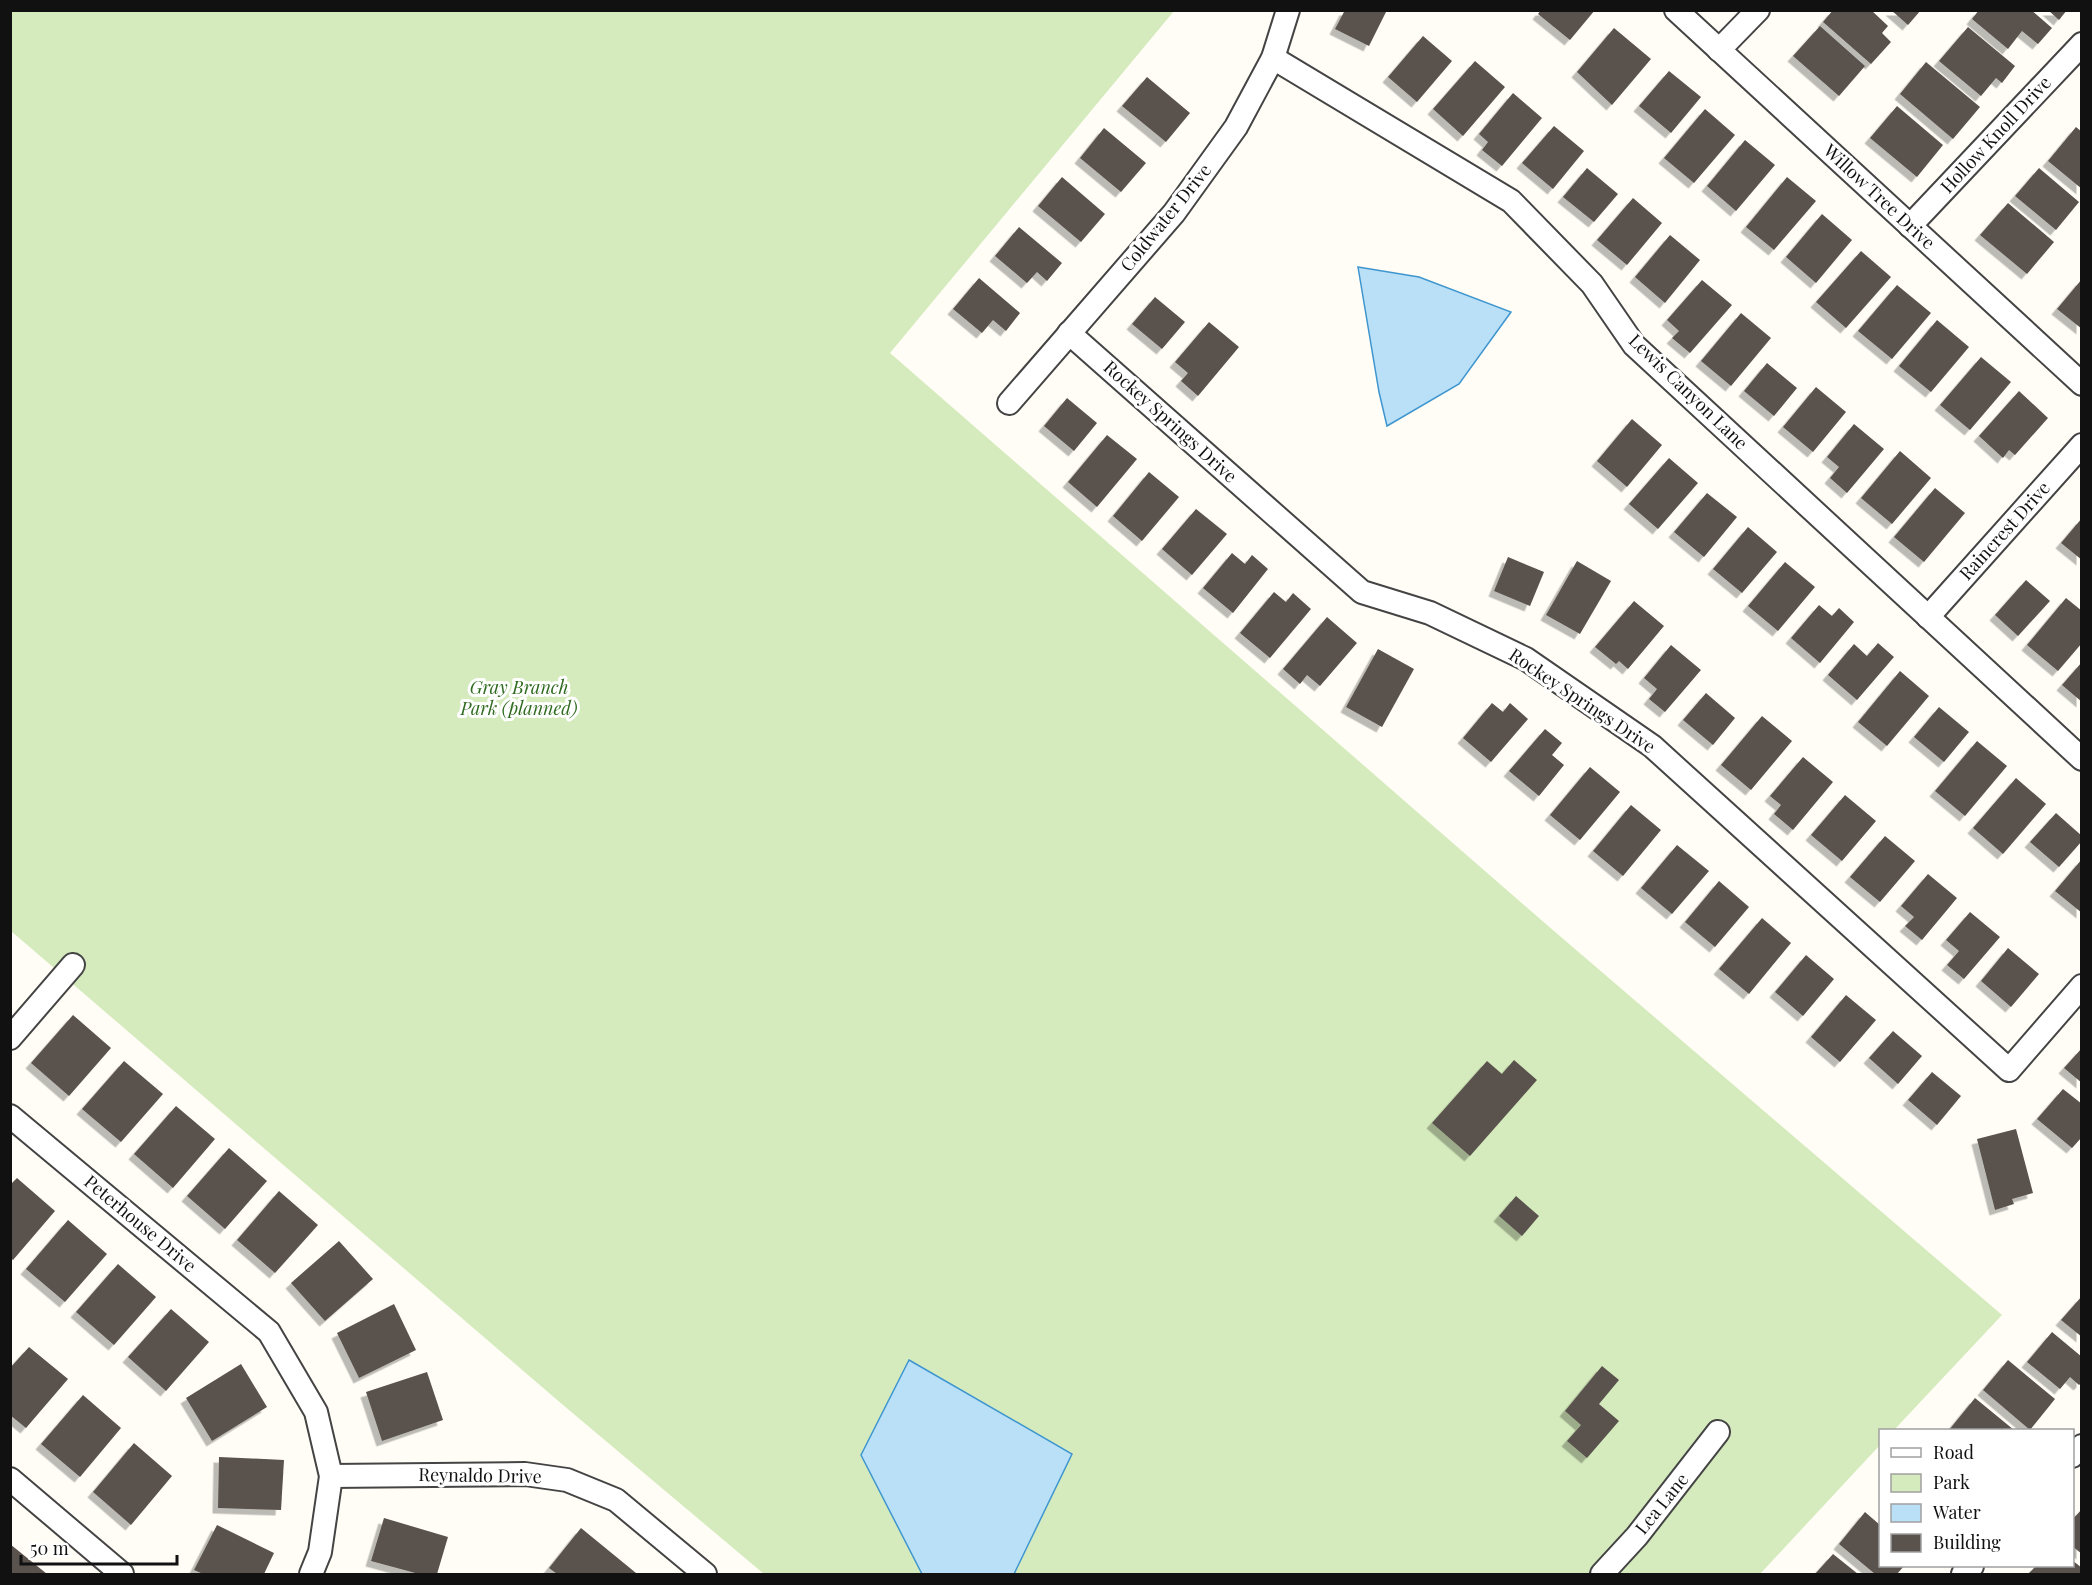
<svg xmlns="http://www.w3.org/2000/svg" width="2092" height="1585" viewBox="0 0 2092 1585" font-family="'Playfair Display',serif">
<defs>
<filter id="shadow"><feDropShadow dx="-5.5" dy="5.5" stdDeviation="0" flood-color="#0004"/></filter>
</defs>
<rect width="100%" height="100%" fill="#fffdf5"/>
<polygon fill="#d5ebbd" points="11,11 1174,11 890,353 1554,931 2002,1315 1894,1430 1880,1430 1880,1445 1760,1574 764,1574 563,1405 11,931"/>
<g fill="#b9e0f7" stroke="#3f96cf" stroke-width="1.5">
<polygon points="1358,267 1419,277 1511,312 1459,384 1387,426 1379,392"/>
<polygon points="909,1360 1072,1454 1014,1574 922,1574 861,1455"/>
</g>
<g fill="#5a524d" filter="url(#shadow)">
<polygon points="1345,10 1387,10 1369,46 1335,29"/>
<polygon points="1541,10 1595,10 1570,40 1538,14"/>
<polygon points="1833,10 1871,10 1888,26 1882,33 1891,42 1871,64 1823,22"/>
<polygon points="1891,10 1921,10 1908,25"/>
<polygon points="1979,10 2031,10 2052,28 2038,44 2022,31 2008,49 1972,19"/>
<polygon points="2048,10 2067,10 2059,20"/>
<polygon points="1820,26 1865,66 1839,96 1793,56"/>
<polygon points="1968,27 2015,66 2002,83 1996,78 1981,96 1939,61"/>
<polygon points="1614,28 1651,59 1612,105 1577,72"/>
<polygon points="1423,36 1452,61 1417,102 1388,77"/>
<polygon points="1475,61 1505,87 1463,136 1433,109"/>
<polygon points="1926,62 1980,107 1953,139 1900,94"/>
<polygon points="1669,71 1701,97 1671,133 1639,106"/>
<polygon points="1147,77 1190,113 1166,142 1122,106"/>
<polygon points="1513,93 1542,118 1502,166 1482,150 1488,142 1479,134"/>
<polygon points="1897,106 1943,145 1917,177 1870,138"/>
<polygon points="1705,109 1735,135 1694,183 1664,158"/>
<polygon points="1554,126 1584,151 1553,189 1522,163"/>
<polygon points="2076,127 2082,132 2082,189 2048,161"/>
<polygon points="1104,128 1146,163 1121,192 1080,158"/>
<polygon points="1745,140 1775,165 1736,211 1707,186"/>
<polygon points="1587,168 1618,194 1594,222 1563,197"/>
<polygon points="2039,168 2079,202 2056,230 2015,196"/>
<polygon points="1062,177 1105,214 1081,242 1038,206"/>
<polygon points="1787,177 1816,201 1774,250 1746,227"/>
<polygon points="1633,198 1662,223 1627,265 1597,240"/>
<polygon points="2008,203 2054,242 2027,274 1980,235"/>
<polygon points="1822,214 1852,240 1816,283 1786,257"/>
<polygon points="1019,227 1062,263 1047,281 1037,272 1027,283 995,256"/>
<polygon points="1670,235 1700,260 1665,303 1635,277"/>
<polygon points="1861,251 1891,277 1846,328 1816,302"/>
<polygon points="979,278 1020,313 1006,331 993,320 982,333 953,309"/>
<polygon points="2082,279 2082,329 2057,309"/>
<polygon points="1702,280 1732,305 1690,353 1672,338 1679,331 1667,320"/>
<polygon points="1897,285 1931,313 1892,359 1858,331"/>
<polygon points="1155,297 1185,322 1162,349 1132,324"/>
<polygon points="1741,313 1771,338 1731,386 1701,361"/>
<polygon points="1937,320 1969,347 1931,392 1899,366"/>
<polygon points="1209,322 1239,347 1198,396 1181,381 1188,373 1175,362"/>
<polygon points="1981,357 2011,382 1970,430 1940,405"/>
<polygon points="1767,363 1797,388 1774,416 1744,391"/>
<polygon points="1816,387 1846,412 1813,452 1783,427"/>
<polygon points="2019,391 2048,418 2015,455 2009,450 2003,458 1979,436"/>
<polygon points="1067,398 1097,423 1074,451 1044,426"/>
<polygon points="1632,419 1662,445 1627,487 1597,461"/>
<polygon points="1854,424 1884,449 1847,493 1830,478 1839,467 1827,457"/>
<polygon points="1107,435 1137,459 1097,507 1068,482"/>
<polygon points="1900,451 1931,478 1892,524 1861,498"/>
<polygon points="1669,458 1698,483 1658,529 1629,504"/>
<polygon points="1149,472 1179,497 1142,541 1113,516"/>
<polygon points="1935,488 1965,513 1924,562 1894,537"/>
<polygon points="1707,493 1737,517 1704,557 1674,532"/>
<polygon points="1196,509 1227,534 1192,575 1162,549"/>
<polygon points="2082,518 2082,560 2061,543"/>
<polygon points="1748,527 1777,552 1742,593 1713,569"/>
<polygon points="1232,553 1245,564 1252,555 1268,569 1233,613 1203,588"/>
<polygon points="1508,557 1544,572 1530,606 1494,591"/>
<polygon points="1577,561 1611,581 1580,634 1546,615"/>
<polygon points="1785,562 1815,587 1778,631 1748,606"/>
<polygon points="2026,580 2050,601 2018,636 1995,615"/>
<polygon points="1274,592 1286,602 1293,593 1311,609 1270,658 1240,633"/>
<polygon points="2066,598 2082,611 2082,643 2058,671 2027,645"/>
<polygon points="1634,601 1664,626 1628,669 1619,661 1616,664 1595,647"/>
<polygon points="1819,605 1832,616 1839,608 1854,622 1820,663 1791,638"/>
<polygon points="1327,617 1357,643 1320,686 1307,675 1300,684 1283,669"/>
<polygon points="1878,643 1894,657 1857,700 1828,675 1854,644 1867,656"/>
<polygon points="1671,645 1701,670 1665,712 1649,699 1657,689 1644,678"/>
<polygon points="1378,649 1414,669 1382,727 1346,707"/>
<polygon points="2082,662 2082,702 2062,685"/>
<polygon points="1900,671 1929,696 1887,746 1858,722"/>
<polygon points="1706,693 1735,718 1713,745 1683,720"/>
<polygon points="1492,703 1503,712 1510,703 1528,719 1491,762 1463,738"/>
<polygon points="1939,707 1969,732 1944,762 1914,737"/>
<polygon points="1762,716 1792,741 1751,790 1721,765"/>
<polygon points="1545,729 1562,743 1552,755 1564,765 1539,796 1509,771"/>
<polygon points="1977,741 2007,766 1965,816 1935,791"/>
<polygon points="1803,757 1833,782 1793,830 1774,814 1781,805 1770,796"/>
<polygon points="1590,767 1620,792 1580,840 1550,815"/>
<polygon points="2016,778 2046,804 2003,854 1973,828"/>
<polygon points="1845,795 1876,821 1842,861 1811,835"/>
<polygon points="1631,805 1661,830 1623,876 1593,851"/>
<polygon points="2056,813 2082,836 2082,841 2059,867 2030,842"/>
<polygon points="1885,836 1915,861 1880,902 1850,877"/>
<polygon points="1677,845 1709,871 1672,914 1641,888"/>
<polygon points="2082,859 2082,913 2055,891"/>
<polygon points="1928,874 1957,898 1922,940 1905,926 1914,917 1901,906"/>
<polygon points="1719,881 1749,907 1715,947 1685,922"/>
<polygon points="1970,912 2000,937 1964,979 1947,965 1959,951 1946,940"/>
<polygon points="1762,918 1791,943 1749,994 1719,969"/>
<polygon points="2008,948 2039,974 2011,1007 1981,981"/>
<polygon points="1806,955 1834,979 1803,1016 1775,992"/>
<polygon points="1846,995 1876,1020 1840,1062 1811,1037"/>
<polygon points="73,1015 111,1048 69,1096 31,1063"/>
<polygon points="1893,1031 1922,1056 1898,1084 1869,1058"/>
<polygon points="2082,1048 2082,1083 2064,1068"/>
<polygon points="1514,1060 1537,1080 1470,1156 1432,1123 1487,1061 1502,1074"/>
<polygon points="124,1061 163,1094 121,1142 82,1109"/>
<polygon points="1932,1072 1961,1096 1937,1125 1908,1100"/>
<polygon points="2063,1089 2082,1104 2082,1137 2072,1148 2037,1119"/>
<polygon points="176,1106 215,1139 173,1188 134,1154"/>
<polygon points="2016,1129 2033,1193 2012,1199 2014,1204 1995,1210 1977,1139"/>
<polygon points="229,1148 267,1181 225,1229 187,1196"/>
<polygon points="17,1178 55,1211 13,1260 10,1257 10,1185"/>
<polygon points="279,1191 318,1225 275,1273 237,1240"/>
<polygon points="1516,1196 1539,1216 1522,1236 1499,1216"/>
<polygon points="68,1220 107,1254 65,1302 26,1269"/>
<polygon points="339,1241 373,1279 325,1321 291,1283"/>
<polygon points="118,1264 156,1297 114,1345 76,1312"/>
<polygon points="2082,1296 2082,1337 2061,1320"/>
<polygon points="394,1304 416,1350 359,1378 337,1333"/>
<polygon points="171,1309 209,1342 166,1391 128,1357"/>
<polygon points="2052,1332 2082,1357 2082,1382 2079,1385 2070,1377 2060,1389 2027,1362"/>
<polygon points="29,1347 68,1379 26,1428 10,1415 10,1368"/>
<polygon points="2008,1360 2055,1399 2030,1430 1983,1390"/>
<polygon points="241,1364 267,1407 212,1441 186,1398"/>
<polygon points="1602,1366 1619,1380 1599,1404 1619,1421 1587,1458 1567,1441 1581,1425 1565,1411"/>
<polygon points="427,1372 443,1420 382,1441 366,1392"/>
<polygon points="83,1395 121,1428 80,1477 41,1444"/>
<polygon points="1975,1398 2014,1430 1949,1430"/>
<polygon points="134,1443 172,1476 131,1525 93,1492"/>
<polygon points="219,1457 284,1460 281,1510 218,1508"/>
<polygon points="2082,1509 2082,1554 2072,1546 2072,1520"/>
<polygon points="1865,1512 1880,1525 1880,1566 1904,1566 1897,1574 1875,1574 1839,1544"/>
<polygon points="384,1518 448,1537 437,1574 419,1574 371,1561"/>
<polygon points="217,1525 274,1553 264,1574 203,1574 194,1570"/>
<polygon points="581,1528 636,1573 635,1574 557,1574 549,1568"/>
<polygon points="10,1544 47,1574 10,1574"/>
<polygon points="1833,1554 1858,1574 1815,1574"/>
<polygon points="2072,1560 2082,1568 2082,1574 2029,1573 2036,1566 2072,1566"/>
</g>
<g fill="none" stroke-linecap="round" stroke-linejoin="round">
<defs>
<g id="minor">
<polyline points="1676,10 2082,384"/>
<polyline points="1719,50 1758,10"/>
<polyline points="1273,58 1511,201 1592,284 1634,345 2082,759"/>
<polyline points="1910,226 2082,44"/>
<polyline points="1069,333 1362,592 1430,613 1526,659 1652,746 2009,1070 2082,986"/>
<polyline points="1009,403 1174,213 1236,127 1273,58 1288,10"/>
<polyline points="1928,617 2082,445"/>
<polyline points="10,1038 73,965"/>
<polyline points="10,1116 269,1332 316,1412 331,1476 320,1552 311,1574"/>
<polyline points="2072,1456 2082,1446"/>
<polyline points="331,1476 525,1474 567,1480 616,1500 705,1574"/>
<polyline points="10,1479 122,1574"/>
<polyline points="1602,1574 1637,1536 1718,1432"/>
<polyline points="1963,1574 1972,1566"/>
</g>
</defs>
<use href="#minor" stroke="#444" stroke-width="26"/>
<use href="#minor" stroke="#fff" stroke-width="22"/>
</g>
<g text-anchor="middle" stroke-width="6" stroke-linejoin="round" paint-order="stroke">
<g font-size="18" fill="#111" stroke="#fff">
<text transform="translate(1996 135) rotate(-47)" y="6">Hollow Knoll Drive</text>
<text transform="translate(1879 197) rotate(43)" y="6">Willow Tree Drive</text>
<text transform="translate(1166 218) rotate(-51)" y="6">Coldwater Drive</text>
<text transform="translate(1688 392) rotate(44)" y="6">Lewis Canyon Lane</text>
<text transform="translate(1170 422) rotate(42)" y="6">Rockey Springs Drive</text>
<text transform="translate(2005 531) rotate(-48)" y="6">Raincrest Drive</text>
<text transform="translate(1582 701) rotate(34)" y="6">Rockey Springs Drive</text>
<text transform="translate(140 1224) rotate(40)" y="6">Peterhouse Drive</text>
<text transform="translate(480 1476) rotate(1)" y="6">Reynaldo Drive</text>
<text transform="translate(1662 1504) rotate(-51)" y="6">Lea Lane</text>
</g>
<g font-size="18" font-style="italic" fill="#2f6b1f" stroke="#fff">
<text x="519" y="694">Gray Branch<tspan x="519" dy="21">Park (planned)</tspan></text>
</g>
</g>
<rect width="2092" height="1585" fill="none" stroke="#111111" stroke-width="24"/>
<rect x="1879" y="1429" width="195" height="138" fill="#ffffff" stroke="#a0a0a0" stroke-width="1.5"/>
<rect x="1891" y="1448" width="30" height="9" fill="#ffffff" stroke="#a0a0a0" stroke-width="1.5"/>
<text x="1933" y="1459" font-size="18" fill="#111111">Road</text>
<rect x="1891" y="1474" width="30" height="18" fill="#d5ebbd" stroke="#a0a0a0" stroke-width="1.5"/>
<text x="1933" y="1489" font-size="18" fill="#111111">Park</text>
<rect x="1891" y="1504" width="30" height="18" fill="#b9e0f7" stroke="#a0a0a0" stroke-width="1.5"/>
<text x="1933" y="1519" font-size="18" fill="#111111">Water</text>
<rect x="1891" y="1534" width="30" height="18" fill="#5a524d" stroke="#a0a0a0" stroke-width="1.5"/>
<text x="1933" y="1549" font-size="18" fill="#111111">Building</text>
<path d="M21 1555v9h156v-9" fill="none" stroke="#111111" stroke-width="3"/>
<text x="30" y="1555" font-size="18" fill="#111111" stroke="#ffffff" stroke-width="4.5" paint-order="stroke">50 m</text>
</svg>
